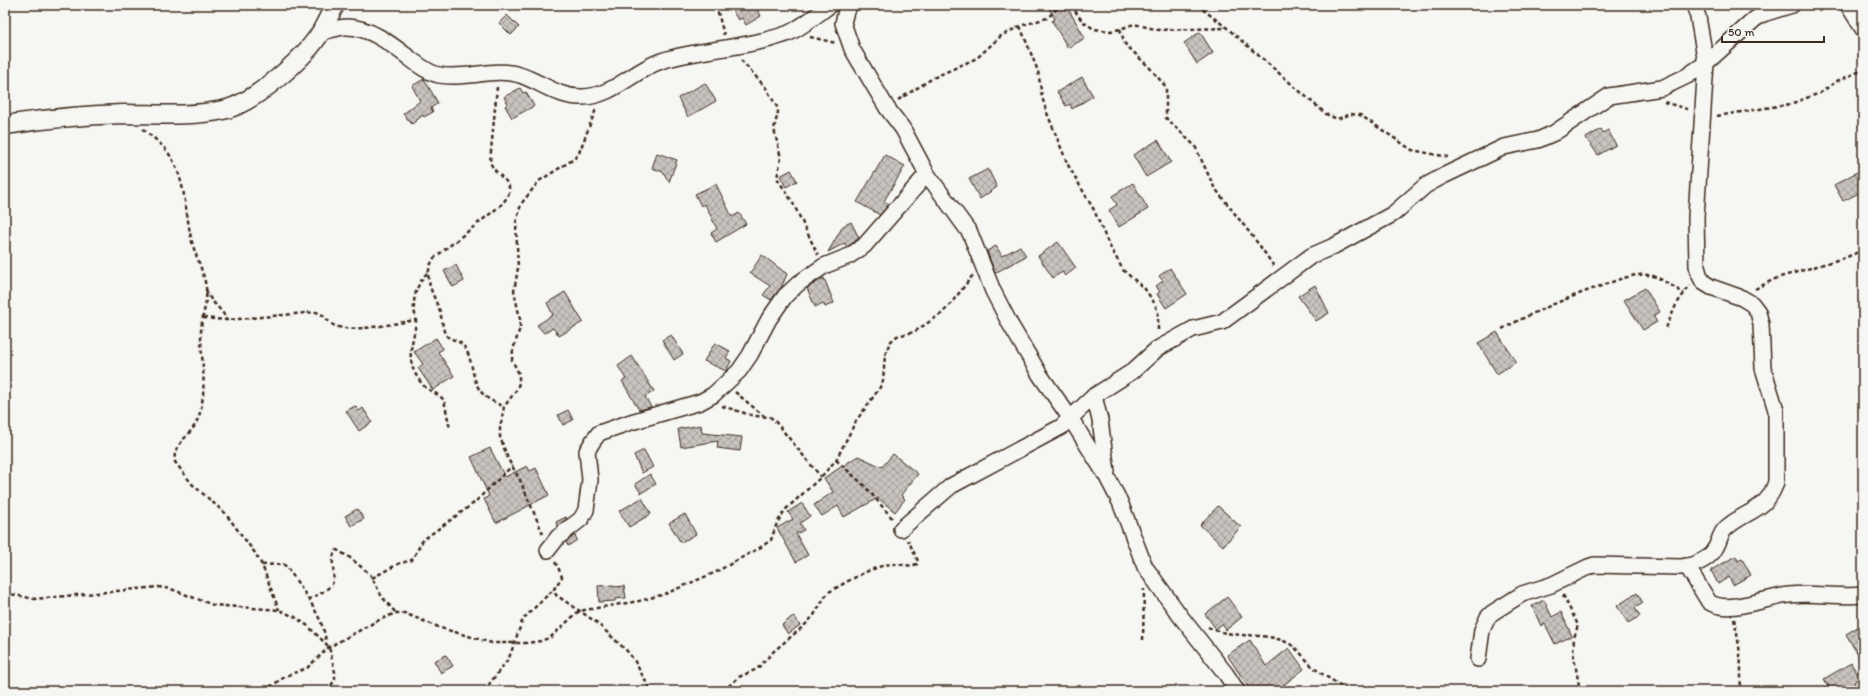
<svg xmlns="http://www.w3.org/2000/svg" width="1868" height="696" viewBox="0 0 1868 696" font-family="Itim,sans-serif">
<defs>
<pattern id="building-cross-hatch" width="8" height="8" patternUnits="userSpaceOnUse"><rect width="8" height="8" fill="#c8c3be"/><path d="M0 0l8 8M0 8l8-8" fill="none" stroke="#a49f9a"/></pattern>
</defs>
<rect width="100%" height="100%" fill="#f6f6f2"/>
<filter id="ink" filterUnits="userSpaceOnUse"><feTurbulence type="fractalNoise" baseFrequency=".025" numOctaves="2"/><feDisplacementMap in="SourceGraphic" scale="8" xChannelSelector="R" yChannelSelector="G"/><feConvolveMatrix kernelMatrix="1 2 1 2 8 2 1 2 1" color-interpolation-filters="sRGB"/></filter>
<g filter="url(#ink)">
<g fill="url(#building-cross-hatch)" stroke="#3b2a1e">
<polygon points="729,5 755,5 761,16 746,25 742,18 738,20"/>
<polygon points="1047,5 1066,5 1085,38 1068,48 1052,21 1055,19"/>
<polygon points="507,15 519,27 511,35 499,23"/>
<polygon points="1200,32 1213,53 1197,64 1184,43"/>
<polygon points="1082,77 1093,96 1072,109 1070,104 1066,106 1057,92"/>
<polygon points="424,79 438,103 431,108 433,112 424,117 423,115 412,124 403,114 420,101 412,86"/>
<polygon points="705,83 716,101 688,117 678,98"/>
<polygon points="520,88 523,93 526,92 534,106 512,118 505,106 508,104 504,97"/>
<polygon points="1601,129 1603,133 1608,130 1616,145 1598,155 1586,138"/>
<polygon points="1158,140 1171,162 1146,177 1133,155"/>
<polygon points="657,153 677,160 669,182 663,172 652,168"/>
<polygon points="885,155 905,166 884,201 889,204 880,215 857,202"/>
<polygon points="988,169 997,187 980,199 969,179"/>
<polygon points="791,170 797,181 786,187 780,176"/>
<polygon points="1857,172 1863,183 1863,191 1843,201 1834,185"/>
<polygon points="1133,183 1148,209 1119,227 1109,210 1117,205 1112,196"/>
<polygon points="716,184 732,217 739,213 746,224 716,242 711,233 717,229 705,204 701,206 695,194"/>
<polygon points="851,222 859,238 847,247 845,243 828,252 843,226"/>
<polygon points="1058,242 1076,268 1065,276 1062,272 1053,278 1038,256"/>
<polygon points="996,246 1002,256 1020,246 1026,256 995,273 987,251"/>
<polygon points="762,255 787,274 782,286 771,300 763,295 770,286 750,273"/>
<polygon points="456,265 464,281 453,287 444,271"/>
<polygon points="1170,268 1187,294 1166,308 1157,294 1160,292 1156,286 1163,281 1159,276"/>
<polygon points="824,278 834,303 825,307 823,303 815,307 807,288"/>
<polygon points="1315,285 1329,313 1316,321 1298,296"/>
<polygon points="1645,288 1660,312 1653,316 1657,322 1643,330 1624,300"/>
<polygon points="565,292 583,322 559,336 553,328 544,333 537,325 553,315 547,303"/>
<polygon points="1497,332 1516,362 1497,374 1478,343"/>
<polygon points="671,335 683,354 674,360 662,340"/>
<polygon points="436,338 443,349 438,352 454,376 433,390 418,368 423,364 414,352"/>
<polygon points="715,343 730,351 726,358 731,361 726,371 704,361"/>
<polygon points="632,356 654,391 645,397 651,407 639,410 622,381 626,379 618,366"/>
<polygon points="355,406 359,411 363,408 372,422 359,431 346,411"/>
<polygon points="568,410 573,420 563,425 558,415"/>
<polygon points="701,425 702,433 742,437 740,451 717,448 718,441 681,447 678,429"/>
<polygon points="490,448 505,477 527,466 530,471 536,468 549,495 496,523 484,499 489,496 471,457"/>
<polygon points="644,450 653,467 642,473 634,455"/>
<polygon points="893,454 918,474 901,495 905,499 895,512 878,498 844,517 838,506 822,516 814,505 833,492 824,478 858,456 882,467"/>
<polygon points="650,474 656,484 641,493 635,484"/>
<polygon points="642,498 651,514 629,527 619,511"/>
<polygon points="802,503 810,516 800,523 804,530 796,534 808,555 796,562 777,528 793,519 788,512"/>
<polygon points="1218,506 1241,527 1223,546 1200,525"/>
<polygon points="357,509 364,519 351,526 345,516"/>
<polygon points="685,514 696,534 681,543 669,523"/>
<polygon points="566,517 567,518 557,526 556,522"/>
<polygon points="575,535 577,540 568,546 566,542"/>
<polygon points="1736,556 1738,561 1742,559 1751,575 1733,585 1729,577 1718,584 1711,570"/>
<polygon points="614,585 614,587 624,586 626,598 615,599 615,601 599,602 598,586"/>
<polygon points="1637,593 1643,603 1635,608 1640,616 1628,623 1617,606"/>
<polygon points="1227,597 1242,617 1226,630 1222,624 1216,629 1205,614"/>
<polygon points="1544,600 1552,617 1561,612 1572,636 1555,644 1545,624 1541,626 1532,606"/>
<polygon points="793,616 800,625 788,634 782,625"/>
<polygon points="1863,624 1863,664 1846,634"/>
<polygon points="1250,640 1266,666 1289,648 1304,669 1276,691 1251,691 1227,655"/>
<polygon points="446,655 453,666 441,673 434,661"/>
<polygon points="1851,663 1860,678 1854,682 1860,691 1831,691 1824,679"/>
</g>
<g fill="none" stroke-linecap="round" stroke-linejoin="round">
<defs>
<g id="minor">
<polyline points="850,5 846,11 843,23 852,49 887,108 903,129 927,174 970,233 993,291 1010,324 1040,375 1071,419 1107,477 1120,502 1145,567 1181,617 1226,674 1237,691"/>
<polyline points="1848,5 1863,29"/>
<path d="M320 33C329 30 338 27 347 27 369 27 391 44 408 57 417 64 428 73 439 75 466 80 494 67 520 75 541 82 559 98 582 97 612 97 634 70 661 61 696 50 735 49 770 39 777 37 785 35 791 32 805 25 818 14 830 5"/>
<polyline points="1094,396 1100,420 1107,472"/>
<polyline points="901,529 951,486 1061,427 1094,396 1133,371 1157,349 1193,329 1222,322 1311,256 1334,246 1393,214 1425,186 1443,176 1504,147 1538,140 1554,133 1609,96 1662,88 1687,76 1706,63 1755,19 1763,14 1792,5"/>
<polyline points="548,550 558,537 581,519 586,510 590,480 587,451 593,441 599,433 631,422 700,402 713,395 739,371 750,355 769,319 785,296 799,283 824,266 849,256 864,246 927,174"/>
<path d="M1687 566 1709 602C1729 615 1767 597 1789 595 1814 592 1839 598 1863 595"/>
<path d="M1478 659 1482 630 1488 617 1492 613 1522 594 1551 585 1588 567 1594 565 1681 567C1698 565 1712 558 1718 543 1720 538 1721 533 1725 529 1745 510 1767 512 1776 482V410L1763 368 1761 324 1758 312 1752 304 1742 298 1711 287 1703 282 1699 274 1697 266 1696 217 1706 63 1698 17 1694 5"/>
</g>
<path id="tertiary" d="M5 125C44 119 83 115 123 114 156 114 190 117 223 110 253 104 305 58 321 32 326 23 330 14 335 5"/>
</defs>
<use href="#minor" stroke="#3b2a1e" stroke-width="18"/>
<use href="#tertiary" stroke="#3b2a1e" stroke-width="21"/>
<g stroke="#3b2a1e" stroke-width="2.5" stroke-dasharray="4 3" stroke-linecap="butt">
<polyline points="716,5 724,35"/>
<polyline points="1071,5 1082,21 1094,29 1111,31 1120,29 1134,24 1159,30 1226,28"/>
<polyline points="1197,5 1227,28 1326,114 1337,119 1351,114 1360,115 1412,150 1448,157"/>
<polyline points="1020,26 1038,71 1042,97 1047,113 1068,165 1094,210 1108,243 1123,270 1145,289 1155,304 1158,313 1158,332"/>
<polyline points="1120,29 1125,44 1150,68 1166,87 1166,118 1195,146 1214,187 1260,246 1275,268"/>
<polyline points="810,37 836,43"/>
<polyline points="741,60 766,88 777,107 778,112 774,129 781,158 777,178 793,203 818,255"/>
<path d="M497 87 490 162C497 180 523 182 500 206L434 258C422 277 432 291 439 309 442 317 442 326 445 334 450 341 460 339 465 348 474 362 471 382 483 394 488 400 497 403 504 407"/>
<polyline points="898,100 933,78 977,58 1001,36 1020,26 1047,18 1054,12 1059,5"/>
<polyline points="1664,102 1690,110"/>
<polyline points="1717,116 1790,104 1820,93 1837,81 1863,70"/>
<path d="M143 129C153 138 164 145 171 157 186 182 185 213 192 242 196 258 204 271 206 288 208 302 201 318 201 333 201 357 206 379 202 403 201 411 198 421 193 428 186 438 172 448 175 462L192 484 225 513 255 553 262 565 279 610"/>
<path d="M427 273C418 283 413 295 414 310 415 314 416 318 416 322 413 345 404 360 420 381 426 391 437 392 444 400L450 429"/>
<polyline points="1755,289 1777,278 1847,257 1863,250"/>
<path d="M206 290C212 305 221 307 227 320"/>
<path d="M203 318 227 320 316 312C325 314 327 322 335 326 354 333 396 323 416 320"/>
<polyline points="1666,328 1676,305 1690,285"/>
<path d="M1502 329C1534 312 1566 298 1601 286 1615 281 1633 273 1648 275 1659 276 1674 288 1684 293"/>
<polyline points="735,392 764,416"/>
<polyline points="722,406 754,416 770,417 774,420 821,477"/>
<polyline points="836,460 865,486 892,518"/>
<polyline points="543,534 520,480 508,459 500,437 500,428 504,407 517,389 519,383 519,374 512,360 513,350 520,328 520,319 514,291 518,268 516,223 521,204 539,181 574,159 579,153 596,109"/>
<polyline points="555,562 558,567 562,577 554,589 556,595 596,622 627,651 634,660 651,691"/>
<path d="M262 565 283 564 287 567C301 589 324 616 326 643"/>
<polyline points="372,578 398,564 412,560 423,540 474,503 512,466"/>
<polyline points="5,593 35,599 158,587 171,589 213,605 279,610 295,617 308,626 329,647 335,672 335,680 327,691"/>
<polyline points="1563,595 1578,625 1574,638 1573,652 1580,691"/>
<path d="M308 600C315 596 327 591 332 584 337 574 328 557 337 550L349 557 370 574 382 597 396 613"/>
<path d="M1734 619C1739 643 1743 666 1740 691"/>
<path d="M1208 627C1234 640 1262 631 1286 642 1296 646 1305 659 1313 667 1324 676 1337 683 1349 691"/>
<polyline points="1143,640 1144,589"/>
<polyline points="264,691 286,676 307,668 329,647 377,621 396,613 404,613 441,628 492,643 527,643 541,641 551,637 579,611 639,601 665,594 716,572 761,547 771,540 777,523 785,510 821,477 836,460 856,421 879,389 883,381 885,355 890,342 897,336 914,332 941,314 949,306 973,275"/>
<polyline points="484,691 509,658 523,619 554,589"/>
<path d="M723 691 739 677 757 669 774 651 806 624 814 615 825 597 829 592C847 582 865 570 886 565 896 562 908 568 917 564L918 561 908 540"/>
</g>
<use href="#minor" stroke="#f6f6f2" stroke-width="15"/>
<use href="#tertiary" stroke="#f6f6f2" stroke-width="18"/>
</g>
</g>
<rect width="1868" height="696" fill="none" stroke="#f6f6f2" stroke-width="20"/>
<rect x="10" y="10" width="1848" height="676" fill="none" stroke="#3b2a1e" stroke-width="1.5" filter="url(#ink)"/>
<path d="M1722 36v6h102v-6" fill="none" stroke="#3b2a1e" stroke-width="2"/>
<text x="1728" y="36" font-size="12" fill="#3b2a1e" stroke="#f6f6f2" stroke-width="3" paint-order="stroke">50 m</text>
</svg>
